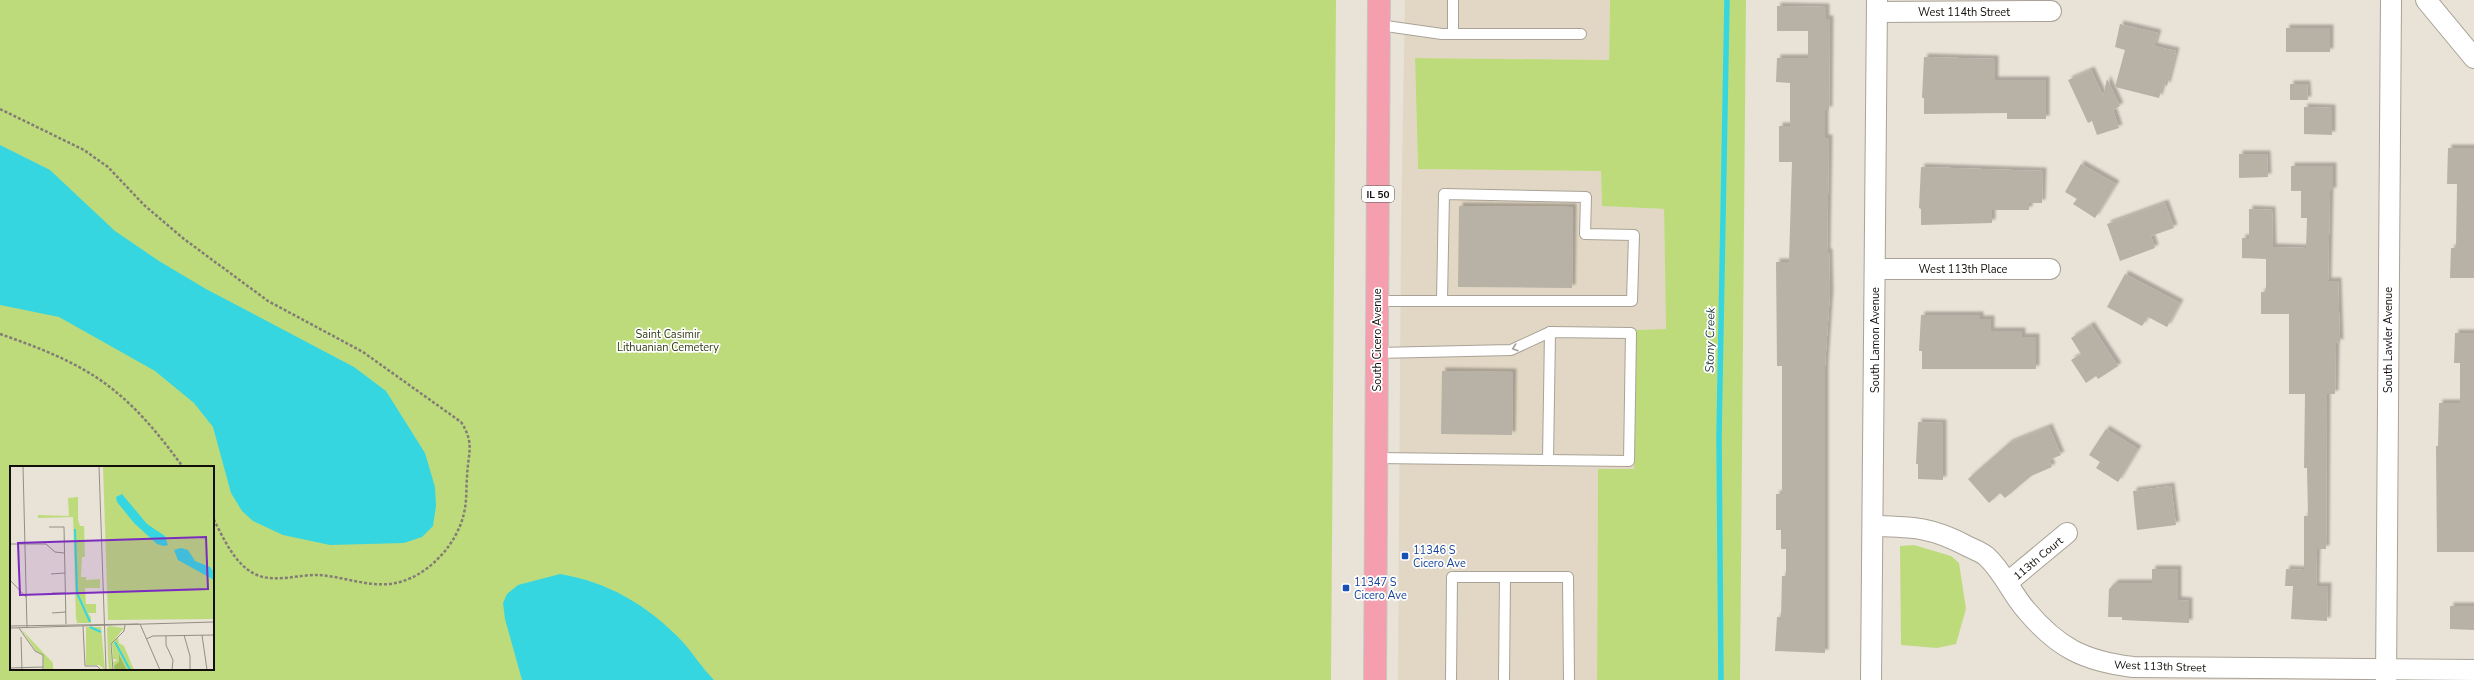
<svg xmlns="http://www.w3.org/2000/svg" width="2474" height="680" viewBox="0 0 2474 680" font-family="'Nunito Sans',sans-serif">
<defs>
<filter id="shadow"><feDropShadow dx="3.5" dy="-3.5" stdDeviation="1" flood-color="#0004"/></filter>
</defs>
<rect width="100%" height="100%" fill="#e9e2d6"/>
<polygon fill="#e2d7c4" points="1405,0 1610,0 1609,60 1415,58 1418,169 1601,171 1602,206 1664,209 1666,329 1636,330 1634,470 1598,470 1597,680 1398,680 1401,230"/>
<g fill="#bedb7c" fill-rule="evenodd">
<path d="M0 0H1336L1331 680H0ZM11 467H213V669H11Z"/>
<polygon points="1610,0 1746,0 1740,680 1597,680 1598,469 1634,469 1636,330 1666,329 1664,209 1602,206 1601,171 1418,169 1415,58 1609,60"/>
<polygon points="1914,545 1951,556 1959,563 1966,609 1956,644 1937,648 1901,645 1900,546"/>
</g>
<g fill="#35d6e0">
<polygon points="0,145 50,170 115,231 159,261 206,289 354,367 386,391 425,453 435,487 436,506 433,526 422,537 404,543 330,545 283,535 253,521 242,511 231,493 213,427 194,403 155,371 59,317 0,305"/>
<path d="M560 574C608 582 647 605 681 640 693 653 702 668 714 680H522L505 619 503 603 507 594 518 585Z"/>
</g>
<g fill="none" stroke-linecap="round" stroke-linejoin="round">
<polyline stroke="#35d6e0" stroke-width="5.5" points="1721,680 1719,436 1727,0"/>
</g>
<g fill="#b8b1a6" filter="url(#shadow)">
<polygon points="1777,6 1826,7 1826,19 1830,19 1829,110 1825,110 1825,138 1829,138 1827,252 1829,252 1830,293 1825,366 1825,653 1775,651 1777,617 1781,617 1782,576 1786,576 1786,549 1781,549 1781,530 1776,530 1776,494 1782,494 1782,366 1777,366 1776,262 1789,262 1792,162 1779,162 1779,126 1790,126 1790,83 1776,82 1777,58 1808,58 1808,31 1777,31"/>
<polygon points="2120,24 2158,33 2154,46 2176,51 2167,86 2163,84 2159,98 2115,87 2125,50 2115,47"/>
<rect x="2286" y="28" width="44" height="24"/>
<polygon points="1924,57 1995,59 1995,80 2046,80 2046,119 2007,119 2007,113 1924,114 1924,98 1922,98"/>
<polygon points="2091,70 2103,96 2107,79 2120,106 2113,110 2119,128 2097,135 2092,121 2088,123 2068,80"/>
<polygon points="2290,84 2307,84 2308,100 2290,100"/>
<polygon points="2304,107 2332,108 2332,135 2304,134"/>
<polygon points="2448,148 2474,148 2474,278 2450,278 2451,248 2456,248 2457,184 2447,184"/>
<polygon points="2239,154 2267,154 2268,177 2239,178"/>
<polygon points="2081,164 2116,184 2095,218 2073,204 2077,199 2065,192"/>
<polygon points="2291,166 2333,166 2333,191 2330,191 2328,281 2338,281 2340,343 2336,342 2335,394 2327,394 2326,549 2317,549 2316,586 2328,586 2327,621 2291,619 2293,586 2285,586 2286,569 2304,570 2304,516 2308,516 2307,468 2304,468 2305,394 2289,394 2289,314 2261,314 2261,292 2266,292 2266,259 2242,258 2242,238 2249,238 2249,209 2272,210 2273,247 2306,248 2307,218 2301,218 2301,191 2291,191"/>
<polygon points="1921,167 2043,171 2042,203 2029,203 2029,210 1992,210 1992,223 1921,225 1921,209 1919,208"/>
<polygon points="2165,203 2174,228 2151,236 2155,248 2120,261 2107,224"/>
<polygon points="1459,206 1573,207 1572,288 1458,287"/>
<polygon points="2125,274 2180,303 2167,327 2148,317 2142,326 2107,307"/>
<polygon points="1921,315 1980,315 1980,319 1991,319 1991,331 2022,331 2022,337 2036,337 2036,369 1922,369 1922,351 1919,351"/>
<polygon points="2091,325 2118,366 2098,379 2096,376 2086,383 2071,360 2081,354 2071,338"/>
<polygon points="2455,333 2474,333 2474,552 2437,552 2436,446 2438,446 2439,403 2460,403 2460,363 2454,363"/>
<polygon points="1442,371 1513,372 1512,435 1441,434"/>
<polygon points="1918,422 1943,423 1943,480 1918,479 1918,464 1916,464"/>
<polygon points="2049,427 2061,455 2049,460 2052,467 2031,476 2005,498 2000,493 1989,503 1968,479 2009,443"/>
<polygon points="2106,429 2138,449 2118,482 2096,468 2100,462 2089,455"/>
<polygon points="2171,486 2176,525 2137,530 2133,491"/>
<polygon points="2152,569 2178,569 2178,600 2189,601 2189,623 2122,620 2122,617 2108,617 2109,589 2115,583 2152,583"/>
<polygon points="2450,606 2474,606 2474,630 2450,629"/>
</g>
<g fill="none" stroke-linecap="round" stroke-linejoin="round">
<defs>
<g id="service">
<polyline points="1379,25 1442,34 1581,34"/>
<polyline points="1453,34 1453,0"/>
<polyline points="1377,301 1632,301 1634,235 1585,234 1586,197 1444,194 1442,301"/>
<polyline points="1376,458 1629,461 1631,333 1550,332 1511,350 1377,353"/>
<polyline points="1548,460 1550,332"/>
<polyline points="1451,680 1452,577 1568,577 1569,680"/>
<polyline points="1504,680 1505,577"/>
</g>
<g id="minor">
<polyline points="2426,0 2474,58"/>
<polyline points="1877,12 2051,11"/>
<polyline points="1875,269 2050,269"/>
<path d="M1873 526C1913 527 1931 527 1967 546 1973 549 1981 552 1986 556 2003 571 2011 593 2026 610 2058 648 2084 661 2133 667L2474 670"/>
<polyline points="2008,582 2067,533"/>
<polyline points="1871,680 1877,0"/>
<polyline points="2386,680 2391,0"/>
</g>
<polyline id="primary" points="1375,680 1379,0"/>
</defs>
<use href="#service" stroke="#a9a297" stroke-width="12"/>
<use href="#minor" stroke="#a9a297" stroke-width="22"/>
<use href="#primary" stroke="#c6c6c5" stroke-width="24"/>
<g stroke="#837d75" stroke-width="2.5" stroke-dasharray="3 2" stroke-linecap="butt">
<path d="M0 109 84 150 108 167 144 205 184 239 268 301 363 352 461 422C475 443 468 453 467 477 466 489 467 501 464 513 457 546 424 581 389 584 366 586 343 577 320 575 300 574 276 583 257 575 235 566 223 537 213 518"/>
<path d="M0 334C40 348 83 364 116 392 142 413 163 440 183 467"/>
</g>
<use href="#service" stroke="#fff" stroke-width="10"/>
<use href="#minor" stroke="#fff" stroke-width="20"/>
<use href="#primary" stroke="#f49eae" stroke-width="22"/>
</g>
<defs><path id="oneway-chevron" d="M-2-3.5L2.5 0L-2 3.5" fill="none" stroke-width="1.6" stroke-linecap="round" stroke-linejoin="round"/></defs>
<use stroke="#a19f9e" href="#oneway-chevron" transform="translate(1515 348) rotate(161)"/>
<g fill="#1a4fb4" stroke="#fff" stroke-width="1.5">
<rect x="1401" y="552" width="8" height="8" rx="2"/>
<rect x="1342" y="584" width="8" height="8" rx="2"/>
</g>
<g text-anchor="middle" stroke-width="3.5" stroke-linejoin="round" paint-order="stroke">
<rect fill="#fff" stroke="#5a5855" stroke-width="1" x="1362" y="186" width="32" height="16" rx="3"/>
<g font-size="10" font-weight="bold" fill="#13100c">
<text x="1378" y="198">IL 50</text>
</g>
<g font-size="11" fill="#13100c" stroke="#fff">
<text x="1964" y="16">West 114th Street</text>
<text x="1963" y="273">West 113th Place</text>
<text transform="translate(1377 340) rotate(-90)" y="4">South Cicero Avenue</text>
<text transform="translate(1875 340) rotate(-90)" y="4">South Lamon Avenue</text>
<text transform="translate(2388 340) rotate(-90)" y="4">South Lawler Avenue</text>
<text transform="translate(2038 558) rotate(-40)" y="4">113th Court</text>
<text transform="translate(2160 666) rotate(2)" y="4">West 113th Street</text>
</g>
<g font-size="11" fill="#333e16" stroke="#fff">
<text x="668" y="338">Saint Casimir<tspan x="668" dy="13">Lithuanian Cemetery</tspan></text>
</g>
<g font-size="11" fill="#164399" stroke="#fff" text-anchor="start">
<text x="1413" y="554">11346 S<tspan x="1413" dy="13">Cicero Ave</tspan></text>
<text x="1354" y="586">11347 S<tspan x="1354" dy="13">Cicero Ave</tspan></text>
</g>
<g font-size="12" font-style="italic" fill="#253e40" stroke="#fff">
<text transform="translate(1710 340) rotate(-89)" y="4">Stony Creek</text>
</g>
</g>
<g transform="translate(10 466)">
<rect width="204" height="204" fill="#e9e2d6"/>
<path d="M93 0H204V153L98 154ZM68 31V54L70 60H74L75 91H72L71 111H76V114L90 113V122H75L76 138H86V147H78L81 151V157H67L66 152 63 51 28 52V49L59 50 58 32ZM99 160 114 162 100 179 102 204H99L98 192 97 162ZM76 161H91L95 204 89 199H76ZM11 163 43 197V204L34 203 33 189 26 185ZM108 171 109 177 114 180 124 204H117L110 189 109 196 104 204 103 196 108 194 103 193 102 178Z" fill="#bedb7c"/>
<path d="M109 188 117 204H105L104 200 109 196Z" fill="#a0bc5c"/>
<path d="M112 28 137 58 155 70 158 79 154 80 147 78 124 57 107 36 106 31ZM171 82 178 84 185 95 200 101 204 106V114L168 94 164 84Z" fill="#35d6e0"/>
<path fill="none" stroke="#35d6e0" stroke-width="2" d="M65 63 67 127 80 156M80 161 91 166M105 176 120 204"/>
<path fill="none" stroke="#938e85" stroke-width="1" d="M13 0 17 162M89 0 96 204M39 61H54L56 158M0 78H36L45 86 54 87M41 108 55 107M0 114 16 131M42 127H55M42 147 56 146M130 158 150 204M0 160 129 158M73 160 75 200H87L91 204M0 162 204 156M9 162 25 185 33 189V204M174 169 180 190V204M192 169 197 204M156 170V179L163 194 162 204M11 171 12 204M136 173 143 170 204 169M0 202 33 201M103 204 101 178 114 165 115 159"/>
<path fill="#7b2cbf" fill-opacity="0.15" stroke="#7b2cbf" stroke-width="2" d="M196 71 198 123 10 129 8 77Z"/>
<rect width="204" height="204" fill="none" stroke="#13100c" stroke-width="2"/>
</g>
</svg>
